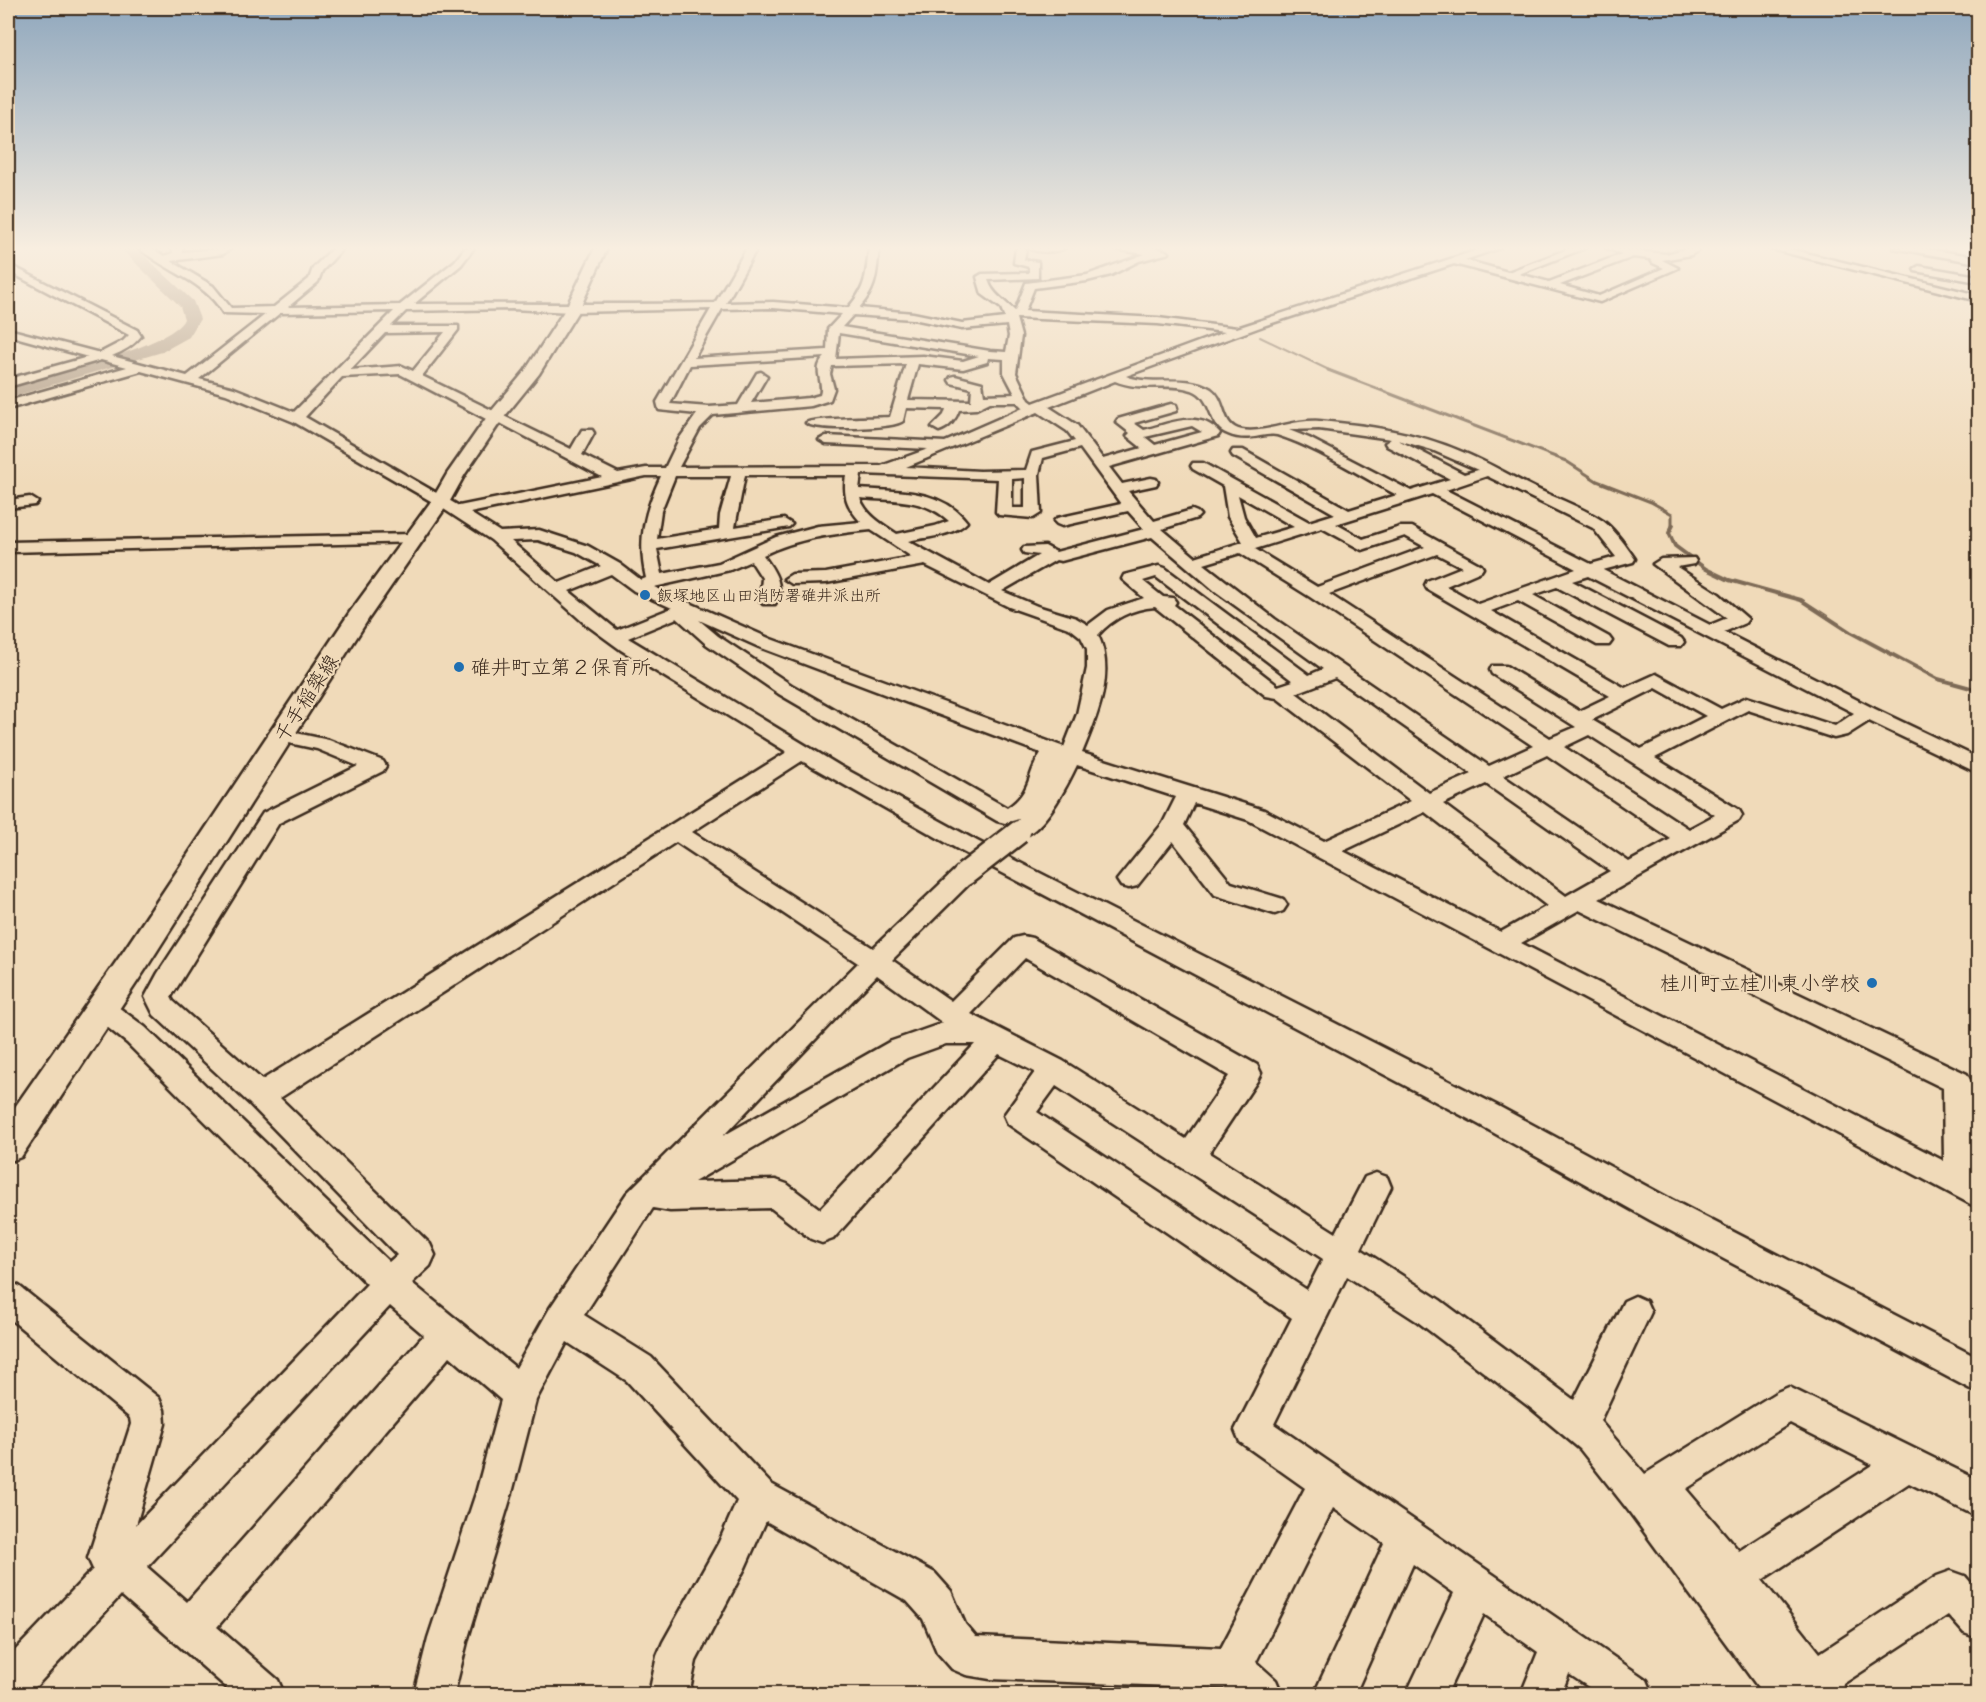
<svg xmlns="http://www.w3.org/2000/svg" width="1986" height="1702" viewBox="0 0 1986 1702" font-family="'Balsamiq Sans','Klee One',sans-serif">
<rect width="100%" height="100%" fill="#f0dab9"/>
<filter id="ink" filterUnits="userSpaceOnUse"><feTurbulence type="fractalNoise" baseFrequency=".0167" numOctaves="2"/><feDisplacementMap in="SourceGraphic" scale="12" xChannelSelector="R" yChannelSelector="G"/><feConvolveMatrix kernelMatrix="1 2 1 2 8 2 1 2 1" color-interpolation-filters="sRGB"/></filter>
<g filter="url(#ink)">
<g fill="none" stroke-linecap="round" stroke-linejoin="round">
<g stroke="#7d6a56" stroke-width="2">
<polyline points="1766,248 1800,256"/>
<polyline points="1260,337 1331,371"/>
</g>
<polyline stroke="#7d6a56" stroke-width="3" points="1328,370 1566,461 1597,481 1651,502 1672,514 1672,526"/>
<polyline stroke="#7d6a56" stroke-width="4" points="1673,525 1669,533 1675,546 1706,569 1729,580 1801,600 1850,632 1938,679 1978,690"/>
<path fill="#a9947c" fill-rule="evenodd" d="M120 248H136L193 301 200 319 189 337 162 352 8 398V387C41 377 172 347 184 319L180 306Z"/>
<defs>
<g id="minor">
<path d="M139 248H151L164 256 173 253 172 248H182V252L231 248 223 254 171 261 213 286 231 308 274 307 309 279 313 268 333 248H343L322 271 318 282 288 307 400 305 455 261 465 248H474L461 265 414 304C514 303 614 305 715 303L747 248H757L726 303 773 302 848 308C867 287 866 275 869 248H879C876 275 877 288 859 308L913 313 962 323 1005 318 1001 308 982 294 977 277 982 274 1029 273V267L1014 263 1016 248H1026L1024 260 1038 262V278L988 280C993 295 1004 300 1015 311L1026 283 1087 275 1145 254 1108 248C1125 248 1155 243 1169 253L1139 261 1111 275 1087 281 1034 288 1025 311 1158 318 1237 328 1484 248H1500L1465 260 1508 272 1571 248H1585L1519 274 1549 282 1622 254 1606 248 1666 254 1689 248H1702L1691 255 1662 260 1678 268 1600 302 1454 264 1266 325 1126 376C1153 387 1185 373 1211 389 1227 400 1220 426 1242 430 1265 434 1292 419 1319 421 1366 425 1416 432 1460 451 1486 461 1508 475 1533 487 1555 498 1582 507 1603 521 1614 529 1627 547 1635 559L1633 562 1603 570 1710 625 1727 618 1653 564 1661 559 1694 558 1696 561 1694 564 1677 567 1719 594 1748 619 1745 623 1724 632 1875 709 1978 758V773L1869 721 1847 735 1834 738 1748 710 1655 758 1739 810 1742 815 1739 820 1599 899 1967 1074 1971 1082 1974 1177 1978 1179V1208L1248 820 1194 803 1184 825 1231 883 1283 899 1287 905 1283 911 1275 914 1215 895 1173 841 1137 886 1129 888 1121 886 1117 880 1163 823 1176 797 1077 765C1067 786 1038 845 1011 837L1008 832 1019 819 1005 823 997 821 779 694 706 644 677 618 628 638 840 766 977 841 1498 1106 1672 1200 1978 1358V1393L1650 1220 1478 1124 961 851 802 761 692 832 873 948 957 868 965 866 973 868 976 874 973 880 892 960 951 1001 1014 938 1023 936 1032 938 1257 1065 1261 1073 1257 1081 1209 1153 1336 1233 1365 1177 1376 1173 1387 1177 1391 1187 1361 1249 1440 1300 1574 1400 1624 1301 1635 1296 1646 1301 1651 1312 1600 1421 1645 1474 1777 1392 1789 1387 1978 1480V1517L1909 1483 1762 1580 1820 1653 1937 1576 1951 1571 1965 1576 1978 1591V1638L1964 1633 1948 1615 1843 1684 1847 1694H1763L1628 1510 1580 1449 1532 1409 1418 1322 1347 1276 1274 1424 1647 1680 1653 1694H1599L1569 1674 1561 1694H1521L1538 1652 1484 1614 1450 1687 1452 1694H1412L1410 1686 1454 1593 1413 1564 1355 1694H1314L1384 1543 1333 1508 1256 1662 1276 1680 1282 1694H1232L1224 1688 990 1679 966 1675 952 1669 937 1652 923 1619 907 1601 766 1521 745 1568 696 1661 689 1694H649L657 1656 663 1642 719 1542 737 1501 627 1381 567 1342 536 1400 512 1493 468 1638 454 1694H414L428 1638 476 1493 501 1400 450 1356 217 1627 278 1680 284 1694H234L121 1595 29 1694H8V1658L93 1569 88 1558 131 1424 130 1418 8 1317V1281L19 1286 159 1398 164 1410 165 1424 136 1525 367 1284 127 1043 92 1015 88 1008 92 1001 101 998 110 1001 145 1027 389 1262 397 1255 250 1104 154 1015 145 997 158 973 263 813 358 766 317 749 275 740 272 736 275 732 282 730 329 740 383 761 386 766 383 771 279 823 171 997 173 1001 262 1080 787 752 621 650 584 623 491 540 436 504 294 422 226 394 141 371 8 409V401L127 367 101 360 8 387V379L88 357 8 335V329L100 353 123 341 129 335 8 271V264L137 330 141 336C133 346 124 351 112 356L187 376 266 314 223 313C204 280 166 272 139 248ZM1633 257 1650 259 1653 263 1664 268 1599 296 1560 285ZM773 308 842 314 828 329 827 350 694 358 722 309ZM512 309 572 312 711 309 657 402 659 410 697 414 679 439 665 468H646L618 473 582 455 594 433 592 430H582L571 449 422 376 458 330V326H391L406 311ZM394 311 294 412 234 388 199 379 280 313ZM853 315 913 319 962 329 1007 325 1009 336 1006 352 990 351 842 327ZM1016 318 1158 324 1225 332 1033 403 1029 400 1016 373 1021 336ZM445 332 413 371 402 366 350 370 385 333ZM839 333 979 356 963 361 923 356 836 359ZM825 357C811 370 825 381 820 395L809 398 751 403 767 376 761 372 757 373 738 405 709 407 670 404 690 365ZM988 358 1004 359V373L1015 394 984 395 982 383 955 376 951 377 949 380 951 383 972 388 971 401 908 400 918 364 963 369 987 362ZM906 364 890 417C877 418 812 418 806 423 815 431 894 429 903 421L906 408 946 409 944 415 932 427 939 431C949 428 956 419 959 410L976 409 990 402H1017L1023 408 945 442 826 436 819 440 826 444 928 449 881 466 679 467 700 428 713 415 811 406 830 400 834 389 830 374 832 366ZM400 374 490 421 502 424 602 477 459 506 305 417 342 377ZM1115 381C1142 392 1167 382 1192 390 1214 398 1207 426 1228 434 1248 443 1265 432 1277 435 1316 447 1360 476 1397 495L1349 510 1243 450H1233L1231 453 1233 456 1335 514 1309 522 1203 463H1193L1191 466 1193 469 1223 486 1228 517 1243 542 1195 557 1162 529 1197 518 1200 515 1197 512 1192 510 1154 521 1128 491 1156 485 1158 482 1156 479 1151 478 1122 484 1109 467 1218 436 1220 433C1199 409 1169 424 1144 430L1134 423 1176 411 1177 408 1176 405 1171 404 1118 419 1116 422 1130 433 1127 436 1142 448 1103 459 1077 425 1049 407ZM1038 412 1067 431 1075 441 1032 452 1026 470 980 471 906 467ZM1192 426 1202 432 1155 445 1145 437ZM1289 430 1319 429 1391 439 1385 443 1387 446 1450 479 1411 491 1309 438ZM1398 440 1432 450 1478 470 1464 474ZM1080 448 1121 504 1057 518 1054 521 1057 524 1062 526 1128 511 1144 529 1056 552 1045 546 1024 547 1022 550 1024 553 1039 555 989 585 908 541C926 537 954 536 967 522 941 488 897 492 859 489L861 474 998 479 996 512 999 515 1033 518 1041 513 1039 474 1043 458ZM745 475H846C843 495 846 506 861 522L818 526 776 537 719 563 662 574 657 549 789 527 792 524 784 519 735 527ZM646 476H661C645 510 637 540 646 578L641 580 620 564 588 546 539 530 500 532 470 513ZM675 476H731L720 515 719 529 657 539 661 511ZM1487 476 1593 528 1616 557 1591 564 1446 490ZM1025 478V508H1012V479ZM1432 494 1576 569 1478 604 1446 586 1481 571 1483 568 1481 565 1412 527H1400L1363 539 1336 524ZM1238 495 1294 527 1256 538 1244 517ZM860 498C892 501 923 497 949 521L935 526 897 534C883 525 866 515 860 498ZM1322 528 1362 550 1405 536 1425 547 1317 587 1255 549ZM871 530 912 557 826 573 792 574 784 579 792 584 826 583 925 565 1009 607 1071 629 1081 637 1087 649V668L1077 714 1064 747 771 639 654 587 730 570 751 561 762 578 760 600 763 604H775C786 586 773 569 763 555 798 538 832 534 871 530ZM1152 537 1215 591 1323 669 1309 675 1165 568 1159 566 1124 575 1122 579 1144 598 1108 610 1088 625 1076 618 1037 606 1002 591 1056 560 1061 561ZM538 540 576 552 601 566 559 583 511 541ZM1240 553 1310 597 1533 746 1489 766 1275 619 1204 564ZM1437 554 1462 567 1427 581 1425 585 1427 589 1610 696 1579 711 1506 666H1492L1490 670 1492 674 1576 727 1550 738 1329 594ZM611 574 634 591 672 608 617 630 569 591ZM1588 576 1854 713 1835 726 1747 697 1721 709 1656 674 1625 688 1491 611 1518 601 1597 645H1609L1612 641 1609 637 1533 595 1557 587 1669 646H1681L1684 642 1681 638 1572 581ZM1156 577 1293 681 1278 686 1174 605 1176 602 1173 598 1163 597 1143 581ZM1155 607 1266 696 1277 698 1411 801 1324 841 1264 810 1082 753C1097 717 1116 673 1098 635 1113 618 1132 609 1155 607ZM699 620 759 647 1041 753C1027 774 1032 792 1007 808L793 686 718 636ZM1335 678 1472 774 1429 793 1296 693ZM1656 688 1706 716 1641 749 1592 720ZM1589 735 1715 815 1689 829 1564 747ZM1547 755 1671 839 1629 862 1503 776ZM1486 784 1610 871 1566 896 1443 804ZM1425 812 1547 906 1501 932 1343 851ZM676 842 858 963 627 1193 550 1308 516 1368 412 1283 430 1266 435 1255 430 1244 280 1098ZM1579 910 1943 1088 1944 1161 1521 943ZM1025 958 1229 1076 1186 1139 1063 1061 971 1014ZM877 975 943 1023 889 1042 723 1136ZM946 1044H975L820 1209 787 1184 776 1180 694 1182 907 1058ZM999 1054 1035 1072 1004 1115 1008 1124 1292 1318 1235 1430 1240 1442 1305 1488 1221 1648 976 1637 965 1624 951 1591 935 1573 771 1484 651 1357 584 1315 653 1208 670 1211 771 1208 811 1239 822 1243 833 1239ZM1056 1086 1323 1259 1307 1290 1037 1112ZM390 1306 424 1335 187 1602 147 1567ZM1790 1423 1873 1465 1739 1551 1686 1489Z"/>
<path d="M1028 248H1065C1057 253 1036 253 1028 248Z"/>
<polygon points="1767,248 1785,248 1978,295 1978,301"/>
<polygon points="1893,248 1920,248 1978,257 1978,263"/>
<polygon points="1919,266 1978,276 1978,282 1915,271 1914,269"/>
<polygon points="30,497 38,502 35,505 8,508 8,500"/>
<polygon points="414,534 420,536 422,539 420,542 8,552 8,542"/>
</g>
<polygon id="major" points="595,248 607,248 580,308 539,374 501,421 465,474 450,501 369,618 145,970 21,1157 8,1162 8,1117 123,952 350,612 432,500 447,474 489,414 525,371 566,308"/>
</defs>
<use href="#minor" stroke="#3b2a1e" stroke-width="5"/>
<use href="#major" stroke="#3b2a1e" stroke-width="5"/>
<use href="#minor" fill="#f0dab9" fill-rule="evenodd"/>
<use href="#major" fill="#f0dab9" fill-rule="evenodd"/>
<defs>
<polyline id="minor-bridge" points="965,874 1019,832"/>
</defs>
<use href="#minor-bridge" stroke="#3b2a1e" stroke-width="27" stroke-linecap="butt"/>
<use href="#minor-bridge" stroke="#f0dab9" stroke-width="22"/>
</g>
</g>
<linearGradient id="sky" x2="0" y2="1"><stop stop-color="#8fa7bd"/><stop offset="0.51" stop-color="#f8eee0"/><stop offset="1" stop-color="#f8eee0" stop-opacity="0"/></linearGradient>
<rect width="1986" height="487" fill="url(#sky)"/>
<g fill="#1f6fb2" stroke="#f0dab9" stroke-width="2">
<circle cx="645" cy="595" r="6"/>
<circle cx="459" cy="667" r="6"/>
<circle cx="1872" cy="983" r="6"/>
</g>
<g text-anchor="middle" stroke-width="4.5" stroke-linejoin="round" paint-order="stroke">
<g font-size="16" fill="#3b2a1e" stroke="#f0dab9" text-anchor="start">
<text x="657" y="601">飯塚地区山田消防署碓井派出所</text>
</g>
<g font-size="20" fill="#3b2a1e" stroke="#f0dab9" text-anchor="start">
<text x="471" y="674">碓井町立第２保育所</text>
<text x="1860" y="990" text-anchor="end">桂川町立桂川東小学校</text>
</g>
<g font-size="20" fill="#3b2a1e" stroke="#f0dab9">
<text transform="translate(306 698) rotate(-57)" y="7">千手稲築線</text>
</g>
</g>
<rect width="1986" height="1702" fill="none" stroke="#f0dab9" stroke-width="30"/>
<rect x="15" y="15" width="1956" height="1672" fill="none" stroke="#3b2a1e" stroke-width="2" filter="url(#ink)"/>
</svg>
